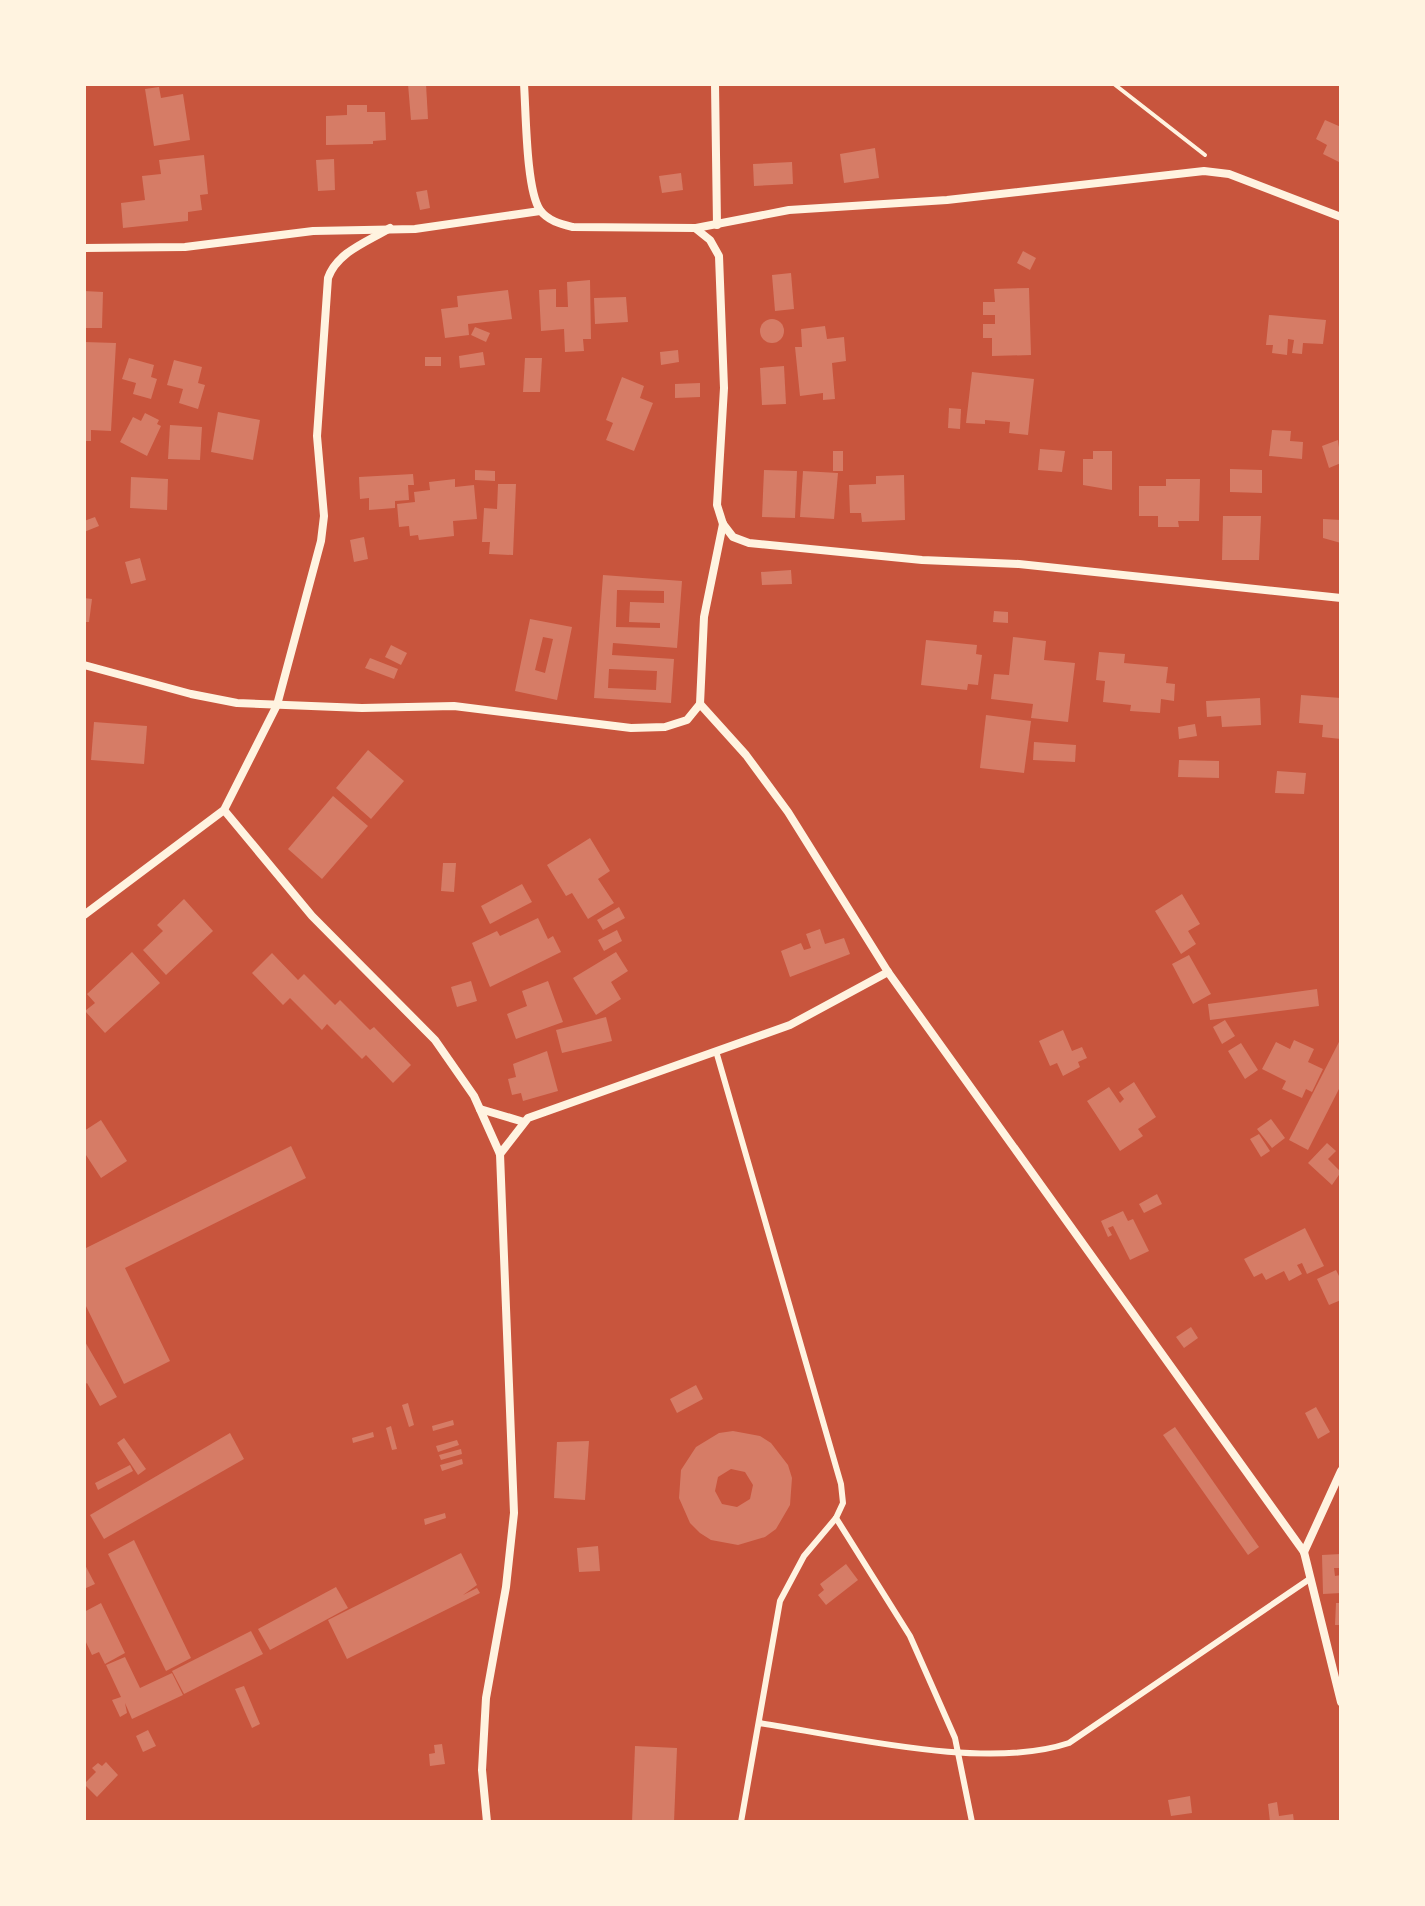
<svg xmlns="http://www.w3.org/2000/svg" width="1425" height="1906" viewBox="0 0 1425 1906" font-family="Bitter,serif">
<rect width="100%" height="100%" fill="#c8553d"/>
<g fill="#d67c66" fill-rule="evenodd">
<polygon points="408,84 426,84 428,119 411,120"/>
<polygon points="159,87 161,98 183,94 190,140 154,146 145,89"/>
<polygon points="347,105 367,105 367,112 385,112 386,140 373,141 373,144 326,145 326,116 347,115"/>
<polygon points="1325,120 1341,127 1341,163 1323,154 1327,145 1316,139"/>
<polygon points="875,148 879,178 844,183 840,154"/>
<polygon points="204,155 208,194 200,195 202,210 188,212 188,221 123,228 121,203 145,200 142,176 161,174 159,160"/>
<polygon points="334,159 335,190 318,191 316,160"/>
<polygon points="792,162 793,184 754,186 753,164"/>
<polygon points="681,173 683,190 662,193 659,176"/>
<polygon points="427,190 430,208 420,210 416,192"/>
<polygon points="1023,251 1036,258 1030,270 1017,263"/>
<polygon points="791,273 794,309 775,311 772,275"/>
<polygon points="590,280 591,339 583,339 584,351 565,352 564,329 541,331 539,290 556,289 556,307 568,307 567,282"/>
<polygon points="1029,288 1031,355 992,356 992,338 983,338 983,324 995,324 995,315 983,315 983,302 995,302 994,289"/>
<polygon points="508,290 512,319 468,324 469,335 445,338 441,309 458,307 457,296"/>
<polygon points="84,291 103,292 102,328 84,328"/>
<polygon points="626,297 628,322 595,324 594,298"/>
<polygon points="1269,315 1326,320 1323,344 1303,343 1302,354 1292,353 1294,340 1288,339 1287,355 1272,353 1273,345 1266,345"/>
<circle cx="772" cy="331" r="12"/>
<polygon points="825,326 827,339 844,337 846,361 832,363 835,399 823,400 823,393 800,396 795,347 802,347 801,329"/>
<polygon points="475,327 490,333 486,342 471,335"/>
<polygon points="84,342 116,343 111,431 91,430 91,441 84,441"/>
<polygon points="678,350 679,362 661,365 660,352"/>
<polygon points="483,352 485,365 460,368 459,356"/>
<rect x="425" y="357" width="16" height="9"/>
<polygon points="129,358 154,365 151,377 157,379 151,399 133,394 136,383 122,379"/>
<polygon points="525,358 542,358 540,392 523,392"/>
<polygon points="174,360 202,367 198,383 205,385 198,409 179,403 183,389 167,385"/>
<polygon points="784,366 786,404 762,405 760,368"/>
<polygon points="972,372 1034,379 1028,435 1009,433 1010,422 985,420 985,424 966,423"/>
<polygon points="622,377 644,386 640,398 653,403 634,451 606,440 613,423 606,420"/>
<polygon points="700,383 700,397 675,398 675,384"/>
<polygon points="949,408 961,409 960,429 948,428"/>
<polygon points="218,412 260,420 253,460 211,452"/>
<polygon points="145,413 159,420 157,424 161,426 147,456 120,442 133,417 141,421"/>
<polygon points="170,425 202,427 200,460 168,459"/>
<polygon points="1272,430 1291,431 1290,441 1303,442 1302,459 1269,456"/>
<polygon points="1338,440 1341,463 1329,468 1322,446"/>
<polygon points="1040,449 1065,451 1062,472 1038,470"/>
<rect x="833" y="451" width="10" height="20"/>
<polygon points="1093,451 1112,451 1112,490 1083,485 1083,459 1093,459"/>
<polygon points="1230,469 1262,470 1262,493 1230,492"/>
<polygon points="475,470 495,471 495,481 475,480"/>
<polygon points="764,470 797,471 795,518 762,517"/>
<polygon points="803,471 838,473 834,519 800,517"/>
<polygon points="413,474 414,485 408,485 409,500 395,501 395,508 369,510 369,498 360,499 359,477"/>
<polygon points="904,475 905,520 862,522 861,513 850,513 849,485 876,484 876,476"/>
<polygon points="131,477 168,479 167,510 130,508"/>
<polygon points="455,479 455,487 474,485 477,519 453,521 454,536 419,540 418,535 410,536 409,526 399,527 397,504 415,502 414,492 430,490 429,482"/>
<polygon points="1166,479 1200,479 1199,521 1178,521 1179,527 1158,527 1158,516 1139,516 1139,486 1166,486"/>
<polygon points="498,484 516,484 513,555 489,554 490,542 482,542 484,508 497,509"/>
<polygon points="1223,516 1261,516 1259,560 1222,560"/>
<polygon points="95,517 99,526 84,532 84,521"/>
<polygon points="1323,519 1341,520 1341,543 1323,538"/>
<polygon points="364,537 368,559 354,562 350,540"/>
<polygon points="140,558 146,580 131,584 125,562"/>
<polygon points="791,570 792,584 762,585 761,572"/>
<path d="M603 575 682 581 677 648 613 643 612 655 674 659 671 703 594 698ZM617 590 664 591V603L630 602 629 622 660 623V628L616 627ZM609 669 657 671 656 690 608 688Z"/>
<polygon points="84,598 92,599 89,622 84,622"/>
<polygon points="994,611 1008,612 1008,623 993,622"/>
<path d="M530 619 572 627 557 700 515 691ZM543 637 553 639 545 673 535 670Z"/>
<polygon points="1013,637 1046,641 1044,660 1075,663 1068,722 1031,718 1033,704 991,699 994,674 1009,675"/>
<polygon points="926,640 977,645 976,654 982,655 978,685 968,684 967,690 921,685"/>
<polygon points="391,645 407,653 401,665 385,657"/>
<polygon points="1099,652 1125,654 1124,663 1168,667 1166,683 1175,684 1174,701 1161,699 1160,713 1130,711 1131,705 1103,702 1105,681 1096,680"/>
<polygon points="370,658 398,669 394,679 365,668"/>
<polygon points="1301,695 1341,698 1341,739 1322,737 1323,725 1299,723"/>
<polygon points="1260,698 1261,725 1222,727 1221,716 1207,717 1206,701"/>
<polygon points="986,715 1031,721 1024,773 980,768"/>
<polygon points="94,722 147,726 144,764 91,760"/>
<polygon points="1195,724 1197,736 1179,739 1178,727"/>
<polygon points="1034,742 1076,745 1075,762 1033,760"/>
<polygon points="368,750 404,781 371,819 336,788"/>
<polygon points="1179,760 1219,761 1219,778 1178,777"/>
<polygon points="1277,771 1306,773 1304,794 1275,793"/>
<polygon points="333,796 368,826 322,879 288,849"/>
<polygon points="590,838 610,871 598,879 614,903 588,919 572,893 566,896 547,865"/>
<polygon points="443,863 456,863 454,892 441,891"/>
<polygon points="522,884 532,902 490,924 481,906"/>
<polygon points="1182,894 1200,924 1188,931 1196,944 1181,954 1155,911"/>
<polygon points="184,899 213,931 166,975 143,950 163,931 157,925"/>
<polygon points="619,907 625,918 603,930 597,920"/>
<polygon points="538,918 548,939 553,936 561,952 490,987 472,943 497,931 500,936"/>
<polygon points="820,929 825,944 844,938 850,954 790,977 781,951 801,943 804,950 811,948 806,934"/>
<polygon points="617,930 622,941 604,951 598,940"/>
<polygon points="132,952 160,983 105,1033 85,1011 95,1003 87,994"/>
<polygon points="616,952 628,971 611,982 621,999 596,1015 573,978"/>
<polygon points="272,953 298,980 304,974 335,1005 340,1000 370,1030 374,1027 411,1065 393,1083 366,1055 362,1059 327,1024 322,1030 290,998 283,1005 252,973"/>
<polygon points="1189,955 1211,994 1193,1004 1172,964"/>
<polygon points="471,981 477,1001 457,1007 451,987"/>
<polygon points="548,981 563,1022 516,1039 507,1014 527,1006 522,991"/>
<polygon points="1317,989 1319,1006 1210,1020 1208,1004"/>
<polygon points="606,1017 612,1041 562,1053 556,1030"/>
<polygon points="1225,1020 1235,1036 1222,1044 1213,1027"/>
<polygon points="1063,1030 1072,1051 1082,1047 1087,1058 1078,1062 1080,1067 1063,1076 1057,1063 1050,1066 1039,1041"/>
<polygon points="1341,1038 1341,1085 1308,1150 1289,1140"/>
<polygon points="1294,1040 1314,1049 1308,1062 1323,1069 1312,1092 1306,1089 1302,1098 1282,1089 1286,1081 1262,1069 1276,1042 1290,1049"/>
<polygon points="1241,1043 1258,1070 1245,1079 1228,1051"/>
<polygon points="547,1051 558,1091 523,1101 521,1093 512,1095 508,1079 516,1077 513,1064"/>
<polygon points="1134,1082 1156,1117 1138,1129 1143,1136 1120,1151 1087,1101 1109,1087 1120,1103 1124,1099 1119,1092"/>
<polygon points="1271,1119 1285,1138 1272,1148 1257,1129"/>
<polygon points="101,1120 127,1161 101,1178 84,1152 84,1131"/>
<polygon points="1259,1134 1270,1151 1261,1157 1250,1139"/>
<polygon points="1327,1143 1336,1151 1328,1159 1341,1172 1332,1185 1308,1163"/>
<polygon points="291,1146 306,1178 125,1268 170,1361 124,1384 84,1302 84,1249"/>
<polygon points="1157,1194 1162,1204 1144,1213 1139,1204"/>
<polygon points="1123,1211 1128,1221 1133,1219 1149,1251 1130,1260 1113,1226 1108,1228 1112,1235 1108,1237 1101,1221"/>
<polygon points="1305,1228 1324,1266 1307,1274 1302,1263 1297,1265 1302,1274 1289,1281 1284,1271 1266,1280 1262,1273 1254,1277 1244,1259"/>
<polygon points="1336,1270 1341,1280 1341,1300 1329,1305 1317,1279"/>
<polygon points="1191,1327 1198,1338 1184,1348 1176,1337"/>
<polygon points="84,1340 117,1397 100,1406 87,1383 84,1385"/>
<polygon points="696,1385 703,1399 677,1413 670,1399"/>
<polygon points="408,1403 414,1425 409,1427 402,1405"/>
<polygon points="1316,1407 1330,1432 1318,1439 1305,1413"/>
<polygon points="453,1420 454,1425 433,1431 432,1426"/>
<polygon points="391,1426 397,1449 392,1450 386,1428"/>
<polygon points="1175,1427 1259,1547 1248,1555 1163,1435"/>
<path d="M733 1431 760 1436 771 1443 788 1465 792 1478 790 1505 776 1529 765 1537 738 1545 711 1540 700 1533 690 1523 679 1498 681 1470 696 1447 719 1433ZM731 1469 745 1472 753 1485 750 1499 737 1507 722 1504 715 1491 718 1477Z"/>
<polygon points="373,1432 374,1437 353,1443 352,1438"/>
<polygon points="230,1433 244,1459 104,1539 90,1515"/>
<polygon points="124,1438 146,1469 138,1475 117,1443"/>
<polygon points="457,1440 459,1445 438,1452 436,1446"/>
<polygon points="589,1441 585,1500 554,1498 557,1442"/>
<polygon points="461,1449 462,1454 441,1460 439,1455"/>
<polygon points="462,1459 463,1464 442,1471 440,1465"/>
<polygon points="130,1465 133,1471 98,1490 95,1483"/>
<polygon points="445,1513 446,1518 425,1525 424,1519"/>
<polygon points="134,1540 191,1658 166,1671 108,1554"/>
<polygon points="598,1546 600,1571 579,1572 577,1548"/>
<polygon points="461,1553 477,1585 463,1595 477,1588 480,1593 347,1659 328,1620"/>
<polygon points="1341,1554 1341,1568 1334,1568 1335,1576 1341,1575 1341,1593 1323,1594 1322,1555"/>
<polygon points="84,1563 95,1584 84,1589"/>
<polygon points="846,1564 858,1580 826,1605 818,1595 824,1590 820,1584"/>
<polygon points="336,1587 348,1608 270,1650 258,1629"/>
<polygon points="101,1603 125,1653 105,1664 99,1652 92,1655 84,1638 84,1612"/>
<polygon points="1336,1603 1341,1603 1341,1625 1335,1625"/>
<polygon points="251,1631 263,1654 184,1694 172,1671"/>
<polygon points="125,1657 140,1688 172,1673 183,1695 132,1719 125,1703 127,1713 120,1717 112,1700 121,1697 106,1665"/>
<polygon points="244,1686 260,1724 252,1728 235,1689"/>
<polygon points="148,1730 156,1746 143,1752 136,1736"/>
<polygon points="442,1744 445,1764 430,1766 429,1754 435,1753 434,1745"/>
<polygon points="635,1746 677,1748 674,1822 632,1822"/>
<polygon points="106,1762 118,1775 97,1797 84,1784 96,1772 92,1768 98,1763 102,1766"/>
<polygon points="1190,1796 1192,1813 1171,1816 1168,1800"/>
<polygon points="1277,1802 1279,1816 1293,1814 1294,1822 1270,1822 1268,1804"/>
</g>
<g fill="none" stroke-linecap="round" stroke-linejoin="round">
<polyline stroke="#fff3e0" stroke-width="4" points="1114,84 1205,155"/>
<g stroke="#fff3e0" stroke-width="6">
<polyline points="716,1051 841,1484 843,1503 836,1518 804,1556 780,1601 741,1822"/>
<polyline points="836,1518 910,1636 955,1738 972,1822"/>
<path d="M759 1723C846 1736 986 1771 1069 1743L1311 1578"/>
</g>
<g stroke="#fff3e0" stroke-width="8">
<path d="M524 84C526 111 526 190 540 210 548 221 561 224 573 227L695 228 710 240 719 256 724 388 717 505 723 524 733 537 749 543 922 560 1019 564 1341 598"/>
<polyline points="715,84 717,225"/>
<polyline points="696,228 789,210 947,200 1204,171 1229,174 1341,217"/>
<polyline points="84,248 185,247 313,231 415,229 540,211"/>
<polyline points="84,665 191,694 237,703 362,708 454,706 631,728 665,727 687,720 700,704 704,617 723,524"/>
<polyline points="700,704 746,755 788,812 888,972 1304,1552 1341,1702"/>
<polyline points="224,810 312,916 435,1040 474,1096 500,1154 514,1513 506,1587 486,1698 482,1770 487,1822"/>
<path d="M84 915 224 810 277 705 321 541 324 516 317 436 328 278C337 252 367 242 390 228"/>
<polyline points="480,1109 524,1122"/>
<polyline points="500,1154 528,1118 790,1025 888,972"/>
<polyline points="1304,1552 1341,1471"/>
</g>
</g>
<rect width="1425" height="1906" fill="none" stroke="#fff3e0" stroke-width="172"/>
</svg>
